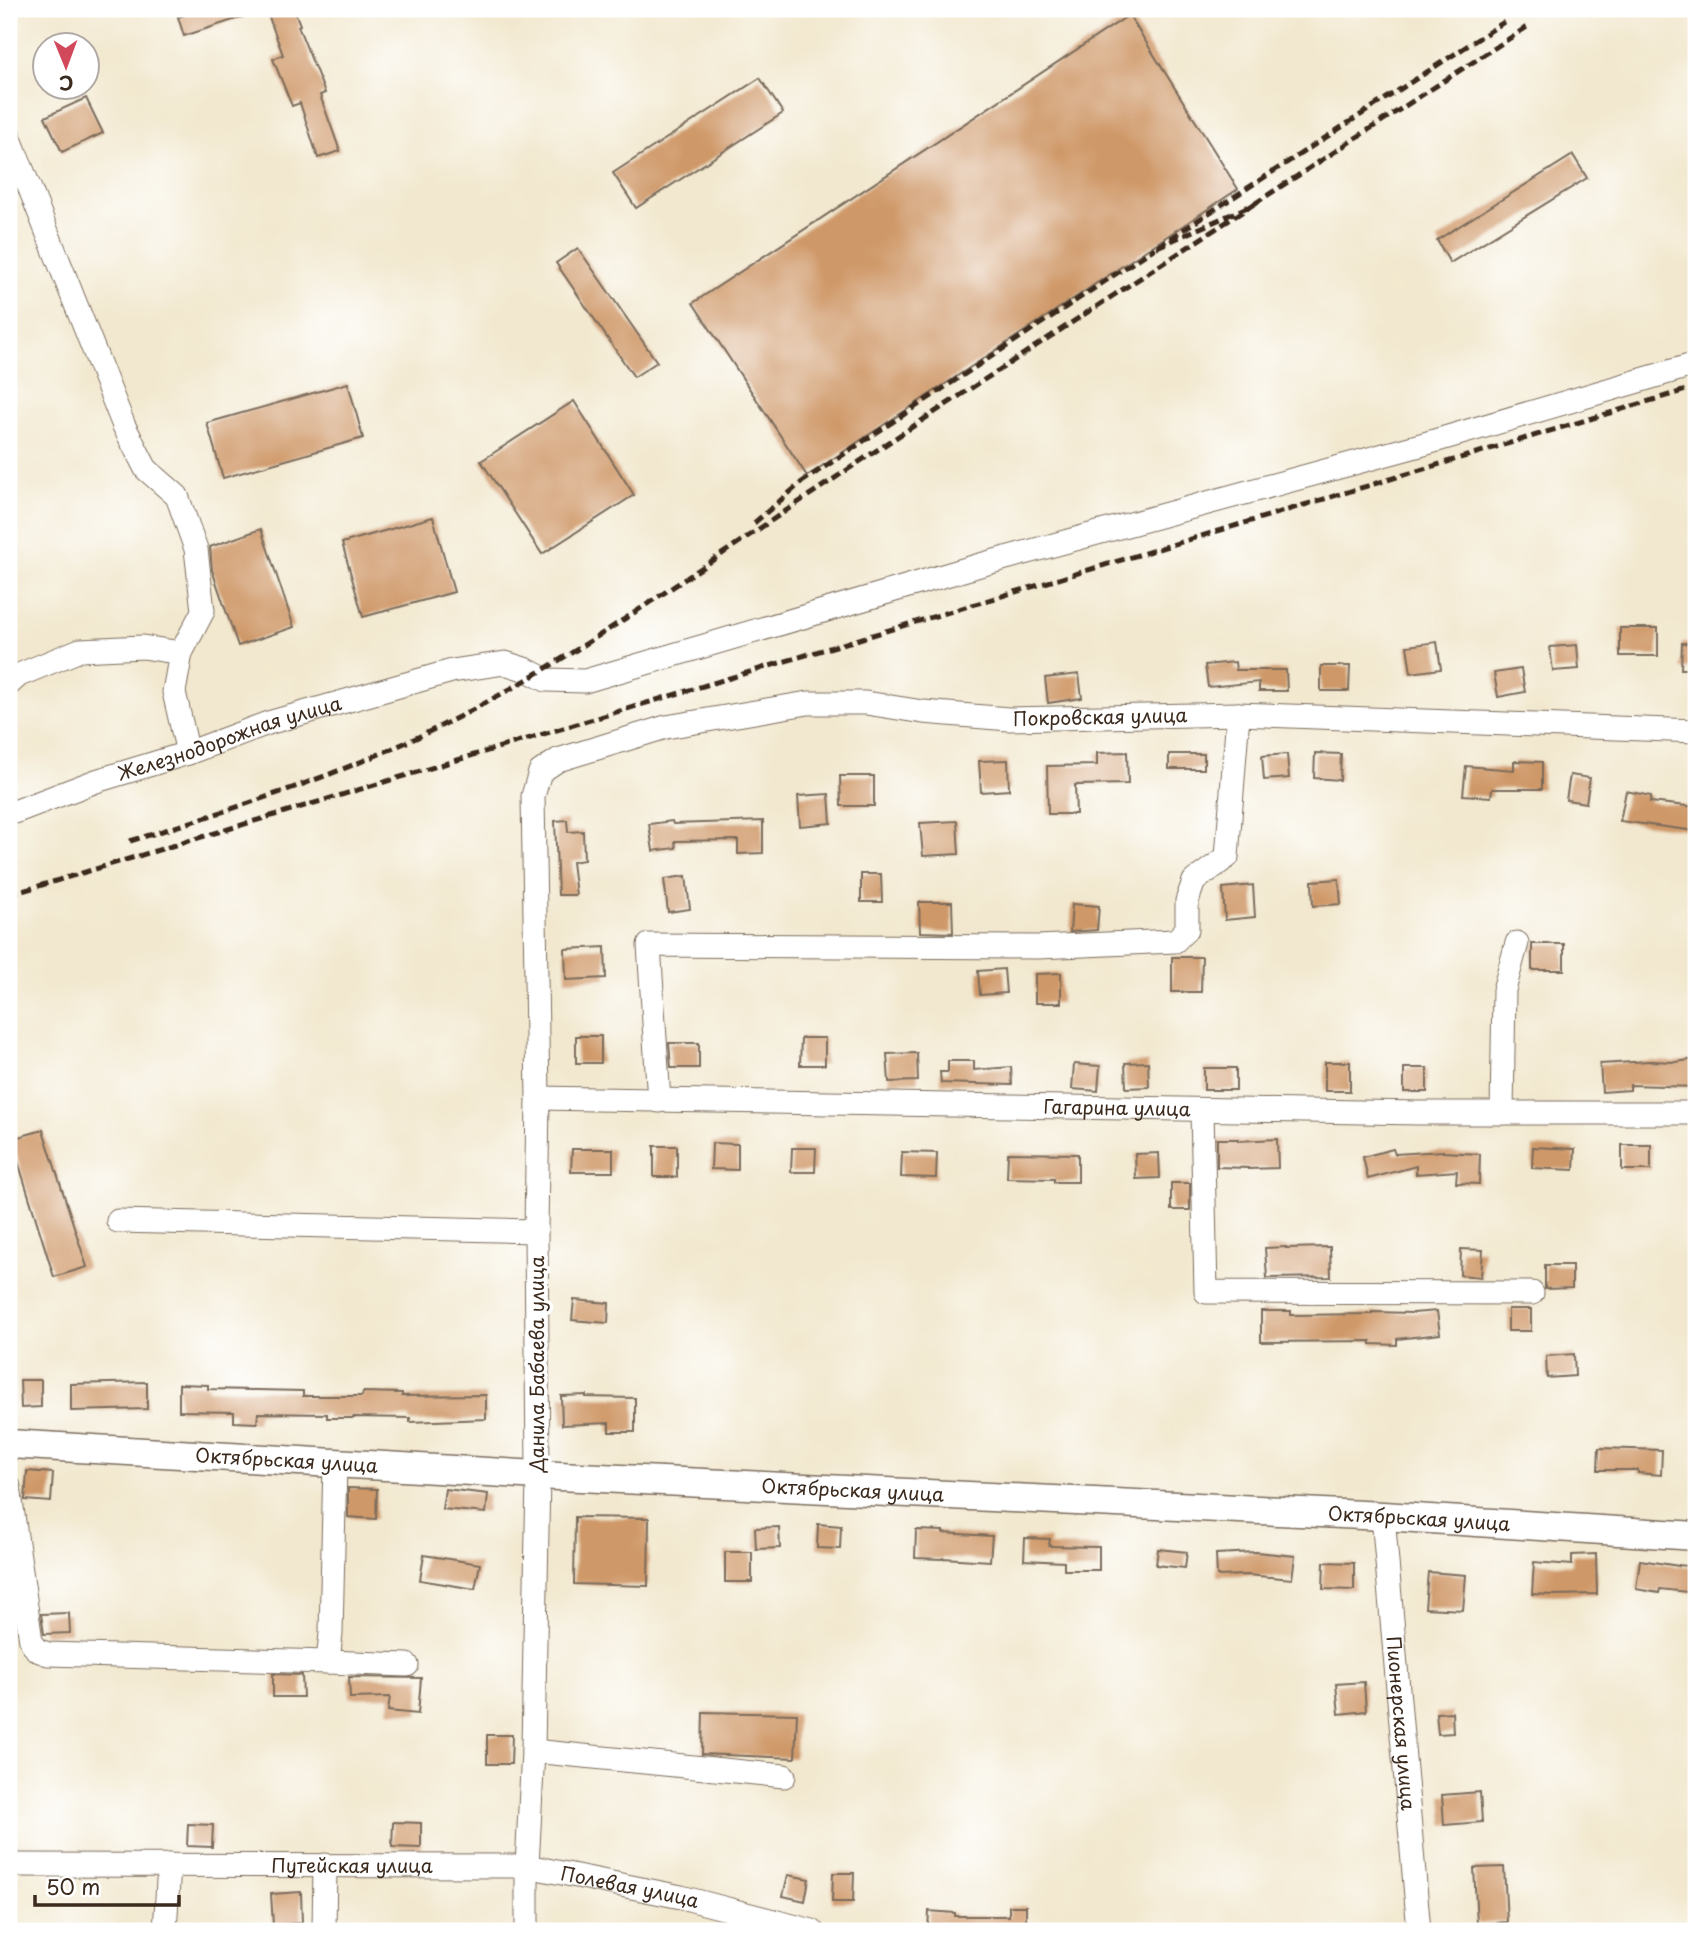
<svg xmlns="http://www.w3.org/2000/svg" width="1705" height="1940" viewBox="0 0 1705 1940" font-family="'Playpen Sans',sans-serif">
<rect width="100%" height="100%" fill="#fff"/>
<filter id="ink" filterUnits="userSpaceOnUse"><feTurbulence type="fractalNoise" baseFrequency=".0143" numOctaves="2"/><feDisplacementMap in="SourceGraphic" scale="14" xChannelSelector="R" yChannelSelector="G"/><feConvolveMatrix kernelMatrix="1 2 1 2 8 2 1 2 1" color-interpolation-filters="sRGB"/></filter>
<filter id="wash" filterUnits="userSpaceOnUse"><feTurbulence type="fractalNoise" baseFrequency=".00686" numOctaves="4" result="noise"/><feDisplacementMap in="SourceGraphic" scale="28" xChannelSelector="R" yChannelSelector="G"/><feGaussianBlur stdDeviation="1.57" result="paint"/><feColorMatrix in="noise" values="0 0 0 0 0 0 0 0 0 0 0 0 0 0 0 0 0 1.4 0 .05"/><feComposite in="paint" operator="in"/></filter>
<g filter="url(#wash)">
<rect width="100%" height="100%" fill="#f2e8cf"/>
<g id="blocks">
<g fill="#cf9868">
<polygon points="203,9 258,9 258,12 184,36 178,17"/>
<polygon points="266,9 294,9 300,25 298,26 325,93 320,95 340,151 318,158 300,103 292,106 273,59 283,55"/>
<polygon points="1129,15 1238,189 807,476 693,303"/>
<polygon points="760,78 783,113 636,208 613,173"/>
<polygon points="86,98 103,133 62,152 45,117"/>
<polygon points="1573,155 1587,178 1450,263 1437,240"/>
<polygon points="578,248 657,362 634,377 556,263"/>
<polygon points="348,383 363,438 223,478 207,423"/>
<polygon points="574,401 634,495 542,554 481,461"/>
<polygon points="433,517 454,592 363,617 342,543"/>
<polygon points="261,529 294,627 238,646 212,570 210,547"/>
<rect x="1620" y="628" width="38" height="28"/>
<polygon points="1437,642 1441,669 1411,673 1407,646"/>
<polygon points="1682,643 1696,644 1696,669 1681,669"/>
<polygon points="1577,645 1579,669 1553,671 1550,647"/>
<polygon points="1235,662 1236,670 1286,670 1287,691 1259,691 1259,682 1208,687 1205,665"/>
<polygon points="1321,666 1350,666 1349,691 1321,691"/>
<polygon points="1521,669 1525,692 1498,697 1494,673"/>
<polygon points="1079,674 1082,698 1048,703 1045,678"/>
<polygon points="1127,752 1128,784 1075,785 1076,814 1048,814 1047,766 1097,765 1097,753"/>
<polygon points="1315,753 1341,754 1340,780 1314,778"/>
<rect x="1169" y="754" width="35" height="15"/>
<polygon points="1287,754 1289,778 1264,780 1262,756"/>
<polygon points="1008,760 1009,790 981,792 979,761"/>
<polygon points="1514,761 1542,762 1542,789 1492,789 1491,797 1463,795 1466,766 1514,770"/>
<polygon points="1570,775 1590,778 1586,803 1566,800"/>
<polygon points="840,776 874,776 874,806 841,806"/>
<polygon points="1626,791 1651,796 1650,802 1696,807 1696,831 1620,821"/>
<polygon points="829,794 831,823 800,826 798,796"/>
<polygon points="567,820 568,832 583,831 584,860 572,862 576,895 558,895 555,821"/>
<polygon points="672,821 673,824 763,821 763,853 738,854 738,840 675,841 676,848 653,851 649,824"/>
<polygon points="957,821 959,854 923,856 920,823"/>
<polygon points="861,874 881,874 882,902 861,902"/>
<polygon points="686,876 690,909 668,912 664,879"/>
<polygon points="1339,879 1341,904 1313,906 1312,881"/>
<polygon points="1253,885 1255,917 1225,920 1223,888"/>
<polygon points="919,902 952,902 953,933 920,932"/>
<polygon points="1072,904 1099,906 1097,930 1070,932"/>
<rect x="1532" y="944" width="32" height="26"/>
<polygon points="605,947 606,978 566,980 565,949"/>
<polygon points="1172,957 1202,957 1201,992 1172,992"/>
<polygon points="1004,969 1006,993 980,995 978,971"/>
<polygon points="1061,973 1061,1003 1035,1003 1035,974"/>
<rect x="576" y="1036" width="25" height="27"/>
<polygon points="801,1038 825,1038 825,1065 800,1065"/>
<polygon points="669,1043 699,1043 699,1068 671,1068"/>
<polygon points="917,1053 918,1081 889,1082 887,1054"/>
<polygon points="1696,1059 1696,1087 1630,1085 1630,1090 1602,1092 1600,1064 1650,1061 1676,1062"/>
<polygon points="948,1061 974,1061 974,1070 1011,1067 1012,1085 941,1083 940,1072 948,1072"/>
<polygon points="1148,1062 1149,1087 1126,1088 1125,1063"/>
<rect x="1325" y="1062" width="25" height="29"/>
<polygon points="1074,1064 1100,1066 1098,1091 1072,1089"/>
<rect x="1204" y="1068" width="32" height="22"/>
<rect x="1404" y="1068" width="23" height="24"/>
<polygon points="43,1130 87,1267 54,1277 11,1139"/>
<polygon points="1217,1139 1238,1139 1238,1141 1277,1139 1278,1168 1248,1169 1248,1168 1217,1167"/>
<polygon points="712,1143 738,1144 738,1170 711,1169"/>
<rect x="1622" y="1145" width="29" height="25"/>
<rect x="654" y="1146" width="23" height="31"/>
<polygon points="1533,1147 1575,1149 1574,1170 1532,1168"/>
<polygon points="792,1148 816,1148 815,1172 791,1172"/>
<polygon points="572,1149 613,1149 613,1172 571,1172"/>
<polygon points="1393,1149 1395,1154 1443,1151 1443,1152 1480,1154 1479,1184 1456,1183 1457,1171 1416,1174 1416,1166 1368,1179 1363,1157"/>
<polygon points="902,1152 937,1153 936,1178 901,1177"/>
<polygon points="1008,1153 1078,1154 1078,1182 1054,1182 1054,1179 1007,1178"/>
<polygon points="1159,1153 1160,1178 1136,1179 1135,1154"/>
<rect x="1171" y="1183" width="19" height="27"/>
<polygon points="1286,1247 1286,1248 1330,1247 1331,1277 1267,1278 1265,1248"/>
<polygon points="1461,1249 1483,1250 1481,1277 1460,1275"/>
<polygon points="1545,1265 1572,1265 1572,1288 1545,1289"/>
<polygon points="574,1300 609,1303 608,1323 572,1320"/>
<rect x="1508" y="1309" width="23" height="22"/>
<polygon points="1261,1311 1291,1311 1291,1315 1372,1314 1372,1312 1413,1313 1437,1311 1440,1334 1397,1339 1397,1345 1371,1344 1371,1341 1261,1342"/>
<polygon points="1574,1354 1575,1376 1547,1378 1546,1356"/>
<polygon points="20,1380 41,1380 41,1407 21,1408"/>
<polygon points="147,1382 147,1409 71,1411 71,1384"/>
<polygon points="179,1384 208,1385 208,1389 303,1391 303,1396 362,1396 363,1392 402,1393 402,1396 486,1395 486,1419 410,1422 410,1418 354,1417 354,1418 327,1418 327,1414 258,1413 257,1423 234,1422 234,1412 179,1411"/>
<polygon points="586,1395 586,1397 635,1398 635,1432 609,1432 609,1423 562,1425 561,1396"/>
<polygon points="1599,1448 1662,1450 1661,1475 1638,1473 1638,1470 1598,1470"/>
<polygon points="27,1471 53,1473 51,1502 25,1500"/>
<polygon points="348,1488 377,1489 376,1519 348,1517"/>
<polygon points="445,1489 488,1494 486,1513 442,1509"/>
<polygon points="575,1517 649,1518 648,1586 574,1584"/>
<polygon points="818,1524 841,1526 840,1549 817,1548"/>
<polygon points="779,1527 780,1548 756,1549 755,1528"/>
<polygon points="916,1530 943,1531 943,1533 992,1536 990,1561 943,1558 942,1559 915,1558"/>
<polygon points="1025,1538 1050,1539 1049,1546 1099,1547 1099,1570 1064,1570 1064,1562 1024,1560"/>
<polygon points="1158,1549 1187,1552 1185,1568 1156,1565"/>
<rect x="725" y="1552" width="27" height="30"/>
<polygon points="1256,1552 1295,1556 1292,1579 1247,1575 1217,1576 1216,1554"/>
<polygon points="1596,1554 1597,1594 1553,1595 1532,1594 1534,1562 1572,1565 1572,1555"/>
<polygon points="424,1555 480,1564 475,1589 420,1580"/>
<polygon points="1640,1560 1679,1566 1679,1565 1696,1567 1696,1593 1660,1589 1659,1593 1636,1589"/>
<polygon points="1324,1562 1354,1563 1354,1590 1323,1589"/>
<polygon points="1428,1572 1466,1575 1463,1610 1425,1608"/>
<polygon points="69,1613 70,1633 44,1634 41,1614"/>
<polygon points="273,1674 302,1675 303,1697 273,1697"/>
<polygon points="349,1677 421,1678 418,1714 388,1711 390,1697 350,1698"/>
<polygon points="1364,1682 1366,1711 1339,1714 1336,1684"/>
<polygon points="703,1712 797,1714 795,1758 702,1754"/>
<polygon points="1452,1712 1453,1733 1438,1734 1436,1713"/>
<polygon points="487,1735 512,1735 511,1764 487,1764"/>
<polygon points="1480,1792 1482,1822 1444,1825 1442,1795"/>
<polygon points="393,1822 421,1823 421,1848 392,1847"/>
<polygon points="188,1824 213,1825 212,1847 187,1846"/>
<polygon points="1504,1867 1507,1922 1477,1924 1474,1868"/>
<polygon points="833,1873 854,1873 853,1902 832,1902"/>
<polygon points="788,1875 809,1879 805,1901 783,1896"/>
<polygon points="301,1892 302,1923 273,1925 271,1894"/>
<polygon points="1009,1906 1026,1906 1026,1931 928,1931 929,1911 955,1913 955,1916 1009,1916"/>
</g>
</g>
</g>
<g filter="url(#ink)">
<use href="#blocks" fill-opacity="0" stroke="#7b6c5c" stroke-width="2"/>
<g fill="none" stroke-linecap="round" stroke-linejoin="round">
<defs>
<g id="minor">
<polyline points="9,136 124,426 146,469 177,496 196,549 203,611 181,653 174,692 188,753"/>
<polyline points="9,684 19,675 80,650 143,647 181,653"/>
<path id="s1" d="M9 814 96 781 188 753 268 723 452 671 505 663 527 670 546 680 585 681 980 565 1424 444 1696 364"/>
<path id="s2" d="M538 1098 1419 1113H1696"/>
<polyline points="659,1101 649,945 1038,947 1175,941 1187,929 1187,901 1194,881 1227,857 1238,714"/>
<polyline points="1202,1110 1206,1292 1532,1293"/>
<polyline points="1502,1113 1504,990 1517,943"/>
<polyline points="118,1221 536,1231"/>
<polyline points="9,1487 31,1641 37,1650 48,1654 328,1662 331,1633 335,1463"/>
<path id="s3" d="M1383 1516 1419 1931"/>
<polyline points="328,1662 407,1665"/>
<polyline points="533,1751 784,1776"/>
<path id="s4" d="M9 1865 527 1866 681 1897 812 1931"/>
<polyline points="165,1931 169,1865"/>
<polyline points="324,1931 325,1865"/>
<path id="s5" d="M527 1931V1866L533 1751 538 1475 536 1231 538 1098 533 796 540 772 558 760 666 727 808 703H866L923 712 1009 719 1238 714 1696 731"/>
</g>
<g id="tertiary">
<path id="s6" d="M9 1444 538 1475 1383 1516 1696 1536"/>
</g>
</defs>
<use href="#minor" stroke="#7b6c5c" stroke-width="25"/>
<use href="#tertiary" stroke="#7b6c5c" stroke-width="31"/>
<use href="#minor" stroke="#fff" stroke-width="23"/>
<use href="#tertiary" stroke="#fff" stroke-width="28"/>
<g stroke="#3b2a1e" stroke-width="5" stroke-dasharray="10 5" stroke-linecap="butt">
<polyline points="1254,204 1527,27"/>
<polyline points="754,523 802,482 1155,248"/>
<path d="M130 841C227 811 325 780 418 737 550 675 669 589 790 508 944 405 1099 305 1254 204L1155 248 1504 22"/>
<polyline points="9,895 1696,387"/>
</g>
</g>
</g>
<g text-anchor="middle" stroke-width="7" stroke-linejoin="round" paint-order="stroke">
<g font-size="19" fill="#3b2a1e" stroke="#fff">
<text dy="7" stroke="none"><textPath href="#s5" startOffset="1732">Покровская улица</textPath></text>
<text dy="7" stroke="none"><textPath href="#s1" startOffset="233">Железнодорожная улица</textPath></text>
<text dy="7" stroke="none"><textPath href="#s2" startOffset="579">Гагарина улица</textPath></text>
<text transform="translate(537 1364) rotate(-90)" y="7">Данила Бабаева улица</text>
<text dy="7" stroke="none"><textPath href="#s6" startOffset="278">Октябрьская улица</textPath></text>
<text dy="7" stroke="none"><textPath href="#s6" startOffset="845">Октябрьская улица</textPath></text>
<text dy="7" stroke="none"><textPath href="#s6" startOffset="1412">Октябрьская улица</textPath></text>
<text dy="7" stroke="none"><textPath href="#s3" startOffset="208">Пионерская улица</textPath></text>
<text dy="7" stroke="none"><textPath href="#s4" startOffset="343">Путейская улица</textPath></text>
<text dy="7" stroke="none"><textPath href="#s4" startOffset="623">Полевая улица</textPath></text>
</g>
</g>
<rect width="1705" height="1940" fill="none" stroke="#fff" stroke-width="35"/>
<g transform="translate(66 66) rotate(179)"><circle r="33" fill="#ffffff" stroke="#b1aaa5" stroke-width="2"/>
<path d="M0-5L12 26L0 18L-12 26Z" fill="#d1495b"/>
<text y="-10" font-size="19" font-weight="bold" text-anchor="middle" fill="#3b2a1e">С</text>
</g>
<path d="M35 1895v10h144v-10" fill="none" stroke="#3b2a1e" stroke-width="3.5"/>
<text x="46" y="1895" font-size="21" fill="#3b2a1e" stroke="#ffffff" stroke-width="5" paint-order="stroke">50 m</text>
</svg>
